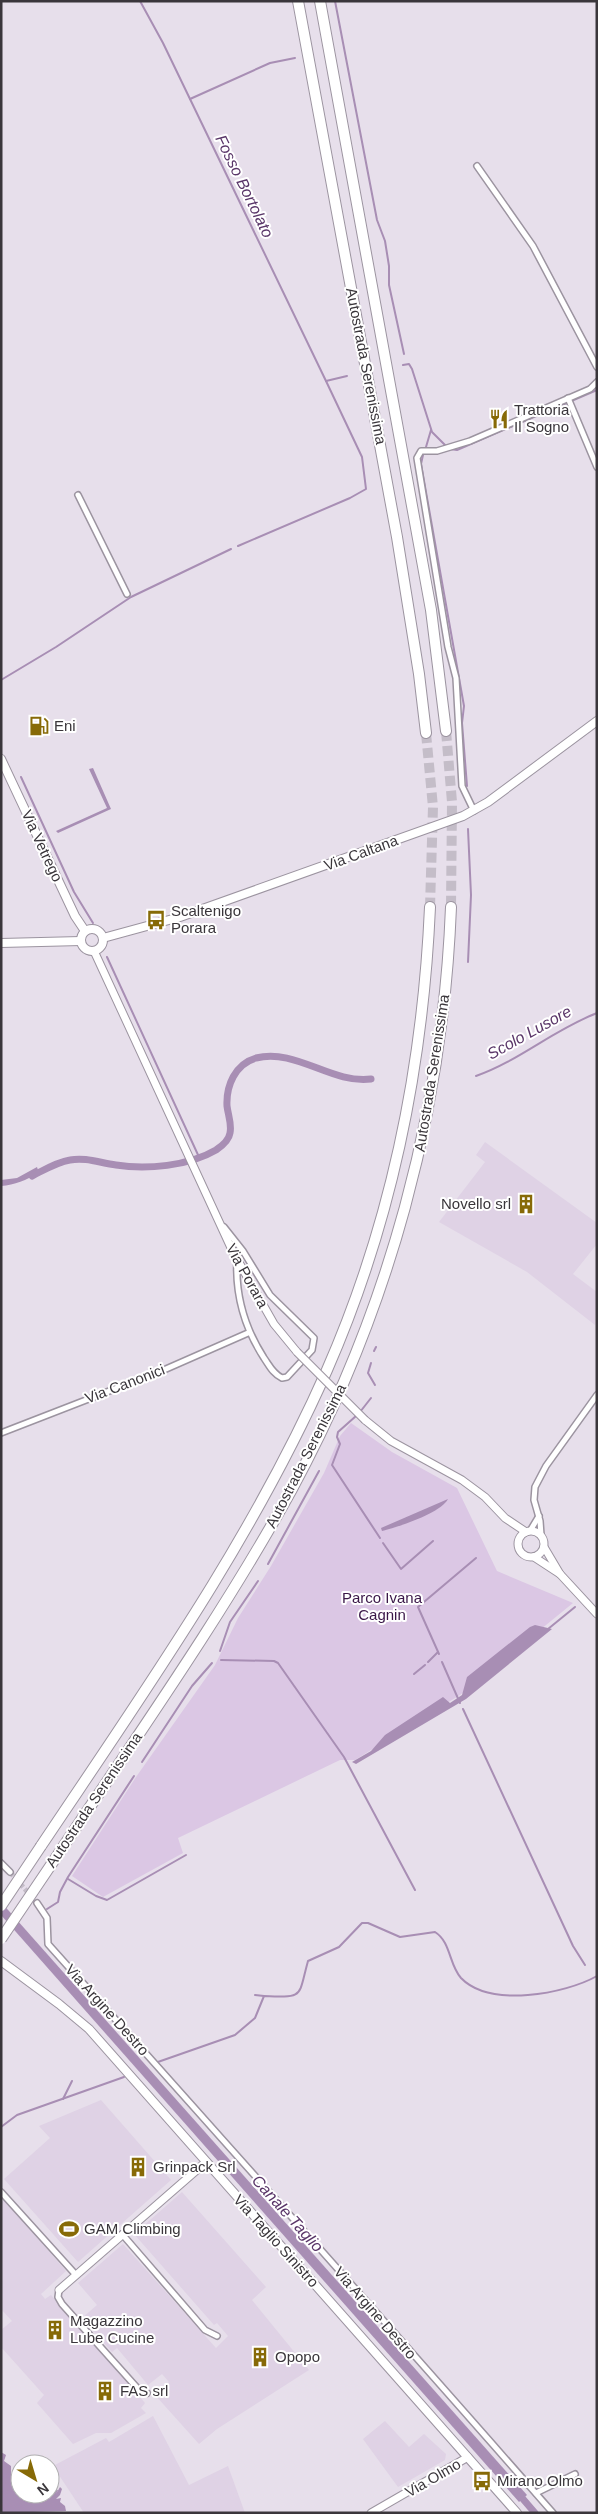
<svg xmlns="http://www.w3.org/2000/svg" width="598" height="2514" viewBox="0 0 598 2514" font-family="Helvetica,sans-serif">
<rect width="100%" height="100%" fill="#e7dfeb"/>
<g fill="#dfd2e5">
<polygon points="485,1142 597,1223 597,1244 573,1274 597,1292 595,1325 527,1272 439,1222 485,1162 476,1155"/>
<polygon points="101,2100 171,2180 78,2262 4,2179 50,2138 39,2126"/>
<polygon points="182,2192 266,2287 252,2300 309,2370 217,2429 199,2444 155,2395 169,2382 162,2374 148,2385 117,2348 112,2352 82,2318 97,2305 78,2283 123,2244 216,2348 228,2336 217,2323 214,2325 134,2234"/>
<polygon points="4,2200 66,2271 41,2294 45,2299 51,2295 145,2403 141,2408 146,2413 111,2433 96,2433 73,2444 37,2403 44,2395 1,2347 1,2330 12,2321 1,2309 1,2203"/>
<polygon points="153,2416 189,2485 228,2466 245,2513 84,2513 53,2466 106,2438 109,2442"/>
<polygon points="385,2421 409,2447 424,2434 446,2454 445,2460 398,2487 363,2439"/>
</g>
<polygon fill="#dbc7e4" points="351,1423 392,1452 457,1488 497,1571 573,1603 460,1695 355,1760 340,1760 178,1838 183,1853 103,1897 72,1876 136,1777 215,1665 238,1618 271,1566 324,1473 340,1436"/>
<g fill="#a88eb4">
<polygon points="93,768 111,809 58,833 56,831 107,808 89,769"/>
<path d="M37 1167 39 1173C26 1180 15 1185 1 1186V1180L17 1178Z"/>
<path d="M448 1499C441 1513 398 1527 382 1531L381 1528Z"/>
<polygon points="535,1625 552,1629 466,1699 356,1764 352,1762 371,1751 385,1735 443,1697 450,1703 462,1695 467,1677 530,1627"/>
<polygon points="1,1902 527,2495 519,2502 1,1915"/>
<polygon points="1,2452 6,2455 4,2461 11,2466 11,2474 20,2484 20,2494 50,2494 50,2481 52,2481 52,2489 58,2490 56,2494 60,2487 62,2489 60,2495 56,2499 61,2498 60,2502 65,2506 66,2511 1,2513"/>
</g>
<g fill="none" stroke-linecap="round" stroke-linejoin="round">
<g stroke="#a88eb4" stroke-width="2">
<polyline points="140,1 163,43 326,381"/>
<polyline points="335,1 377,220 385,241 389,266 389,285 404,354"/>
<polyline points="190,99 270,63 295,58"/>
<polyline points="403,365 409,364 412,369 432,432 446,446"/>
<polyline points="426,447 431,430"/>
<polyline points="450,449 457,450 597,390"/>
<polyline points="423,455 421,464 464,706 462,723 467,786"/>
<polyline points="238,546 350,498 366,489 362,457 326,381 347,376"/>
<polyline points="1,680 56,647 131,597 231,549"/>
<polyline points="21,777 74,892 93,923"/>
<polyline points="468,829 471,895 468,962"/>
<polyline points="107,957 199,1157"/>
<path d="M476 1076C519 1061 553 1030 597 1013"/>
<polyline points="374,1351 376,1347"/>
<polyline points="371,1363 368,1373 375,1385"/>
<polyline points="360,1412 371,1398"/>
<polyline points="356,1416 338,1432 337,1437 340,1444 332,1465 380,1538"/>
<polyline points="383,1543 401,1569 433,1541"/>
<polyline points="268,1564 319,1471"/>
<polyline points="548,1629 575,1607"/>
<polyline points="220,1651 230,1622 258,1581"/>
<polyline points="439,1654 418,1607 476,1558"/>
<polyline points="221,1660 274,1661 278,1663 344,1757 415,1890"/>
<polyline points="428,1662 438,1652"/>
<polyline points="442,1662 460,1703"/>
<polyline points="414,1674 425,1665"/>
<polyline points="463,1709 573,1946 585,1965"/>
<polyline points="142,1762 192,1686 212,1663"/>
<polyline points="68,1879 96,1896 107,1900 186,1855"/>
<polyline points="47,1909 58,1902 60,1892 68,1877 134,1776"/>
<polyline points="255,1995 264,1996"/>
<path d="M155 2063 235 2035 255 2018 264 1996C305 1998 298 1997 308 1961L339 1947 362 1923H368L400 1937 435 1932C451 1942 449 1965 461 1978 490 2008 565 1994 597 1976"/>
<polyline points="63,2099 72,2081"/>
<polyline points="1,2127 17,2115 124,2077"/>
</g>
<g stroke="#a88eb4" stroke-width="7">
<path d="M32 1176C44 1170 57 1162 70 1160 86 1157 100 1163 116 1165 146 1170 189 1166 216 1150 222 1146 229 1140 230 1133 232 1124 228 1115 227 1106 226 1086 235 1064 256 1058 296 1048 331 1084 371 1079"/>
<polyline points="517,2492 535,2513"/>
</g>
<polyline stroke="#c4bdc8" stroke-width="5" stroke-dasharray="5 2.5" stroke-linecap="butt" points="10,1872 37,1903"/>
<g stroke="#c4bdc8" stroke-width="10" stroke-dasharray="10 5" stroke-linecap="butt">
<polyline points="446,731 452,802 451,907"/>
<polyline points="426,733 433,807 430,907"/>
</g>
<defs>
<g id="minor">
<polyline points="477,166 533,246 597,367"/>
<polyline points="568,398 597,467"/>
<polyline points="78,495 127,594"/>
<polyline points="474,811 462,786 456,678 448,647 417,458 421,451 437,451 470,441 590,389 597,382"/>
<path d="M224 1227 243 1251 270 1295 314 1338 312 1350 287 1377 282 1378C273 1374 269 1365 264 1358 244 1327 235 1296 237 1259"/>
<polyline points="1,1433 166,1369 248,1333"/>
<polyline points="530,1531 539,1516"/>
<polyline points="541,1535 540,1521 534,1500 535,1487 546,1466 597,1395"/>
<polyline points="1,1863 10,1872"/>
<path d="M37 1903 47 1918 48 1944C217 2133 386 2322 553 2513"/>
<polyline points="1,2192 76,2275"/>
<polyline points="122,2234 205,2330 217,2336"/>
<polyline points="59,2290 58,2297 62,2304 139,2390 147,2393"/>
<polyline points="536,2493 575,2474"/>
</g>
<g id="tertiary">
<polyline points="94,951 233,1252 274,1324 297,1352"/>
<polyline points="365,1420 391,1441 462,1480 485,1497 505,1518 526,1532"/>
<circle cx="531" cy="1544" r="13"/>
<polyline points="544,1547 560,1574 597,1614"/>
<polyline points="534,1557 560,1574"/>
<polyline points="59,2290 206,2162"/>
<polyline points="371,2513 468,2457"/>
</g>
<g id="secondary">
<polyline points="1,759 75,916 85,931"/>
<circle cx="92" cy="940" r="11"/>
<polyline points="103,938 180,917 463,816 488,802 597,721"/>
<polyline points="1,943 81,941"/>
<polyline points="1,1961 59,2004 89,2029 517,2513"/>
</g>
<g id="motorway">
<polyline points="298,1 397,537 419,674 426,733"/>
<polyline points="320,1 431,610 446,731"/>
<path d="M41 1846C144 1692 252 1540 327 1370 391 1224 423 1065 430 907"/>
<path d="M57 1856C137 1736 222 1616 292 1489 389 1310 443 1111 451 907"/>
</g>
</defs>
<use href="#minor" stroke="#9c94a0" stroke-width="8"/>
<use href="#tertiary" stroke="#9c94a0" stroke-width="9"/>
<use href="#secondary" stroke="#9c94a0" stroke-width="10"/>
<use href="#motorway" stroke="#9c94a0" stroke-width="12"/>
<use href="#minor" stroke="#fff" stroke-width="5"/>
<use href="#tertiary" stroke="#fff" stroke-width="7"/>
<use href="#secondary" stroke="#fff" stroke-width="8"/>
<use href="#motorway" stroke="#fff" stroke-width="10"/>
<defs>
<polyline id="tertiary-bridge" points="297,1352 365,1420"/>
<g id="motorway-bridge">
<polyline points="1,1906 41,1846"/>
<polyline points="1,1939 57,1856"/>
</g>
</defs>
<use href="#tertiary-bridge" stroke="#9c94a0" stroke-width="9" stroke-linecap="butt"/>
<use href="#motorway-bridge" stroke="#9c94a0" stroke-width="12" stroke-linecap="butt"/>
<use href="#tertiary-bridge" stroke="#fff" stroke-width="7"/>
<use href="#motorway-bridge" stroke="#fff" stroke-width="10"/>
</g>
<defs>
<symbol id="restaurant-bare" viewBox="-9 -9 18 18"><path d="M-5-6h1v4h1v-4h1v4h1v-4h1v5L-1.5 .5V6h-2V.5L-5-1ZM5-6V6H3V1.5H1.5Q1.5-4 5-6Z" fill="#876a07" stroke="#fff" stroke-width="2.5" paint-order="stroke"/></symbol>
<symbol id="fuel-bare" viewBox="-9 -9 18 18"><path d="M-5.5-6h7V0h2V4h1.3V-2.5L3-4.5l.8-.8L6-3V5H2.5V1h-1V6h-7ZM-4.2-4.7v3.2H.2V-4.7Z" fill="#876a07" stroke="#fff" stroke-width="2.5" paint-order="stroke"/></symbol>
<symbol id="bus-bare" viewBox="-9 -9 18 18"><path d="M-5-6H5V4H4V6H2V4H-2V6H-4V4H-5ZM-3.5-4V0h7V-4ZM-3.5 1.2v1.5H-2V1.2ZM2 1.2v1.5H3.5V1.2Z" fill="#876a07" stroke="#fff" stroke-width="2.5" paint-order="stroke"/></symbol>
<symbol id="building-bare" viewBox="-9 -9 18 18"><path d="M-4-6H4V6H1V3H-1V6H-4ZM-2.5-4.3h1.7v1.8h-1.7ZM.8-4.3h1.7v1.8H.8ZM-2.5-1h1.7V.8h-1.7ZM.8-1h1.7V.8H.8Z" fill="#876a07" stroke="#fff" stroke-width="2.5" paint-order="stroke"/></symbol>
<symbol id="stadium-bare" viewBox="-9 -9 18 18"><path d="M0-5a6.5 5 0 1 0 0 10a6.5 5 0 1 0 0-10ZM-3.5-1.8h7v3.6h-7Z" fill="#876a07" stroke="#fff" stroke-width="2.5" paint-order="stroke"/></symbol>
</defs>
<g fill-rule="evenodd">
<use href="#restaurant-bare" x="485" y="405" width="28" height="28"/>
<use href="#fuel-bare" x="25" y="712" width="28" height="28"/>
<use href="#bus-bare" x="142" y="906" width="28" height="28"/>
<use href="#building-bare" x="512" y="1190" width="28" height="28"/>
<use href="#building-bare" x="124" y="2153" width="28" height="28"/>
<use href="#stadium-bare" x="55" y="2215" width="28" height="28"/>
<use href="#building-bare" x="41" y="2316" width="28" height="28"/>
<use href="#building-bare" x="246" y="2343" width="28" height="28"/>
<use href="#building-bare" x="91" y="2377" width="28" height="28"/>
<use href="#bus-bare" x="468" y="2467" width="28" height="28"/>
</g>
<g text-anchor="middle" stroke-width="4" stroke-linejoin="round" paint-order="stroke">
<g font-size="15" fill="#3a363b" stroke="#fff">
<text transform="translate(366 366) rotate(79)" y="5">Autostrada Serenissima</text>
<text transform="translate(42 846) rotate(65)" y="5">Via Vetrego</text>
<text transform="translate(361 853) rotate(-20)" y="5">Via Caltana</text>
<text transform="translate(432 1073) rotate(-81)" y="5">Autostrada Serenissima</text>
<text transform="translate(247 1276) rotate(61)" y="5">Via Porara</text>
<text transform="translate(125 1384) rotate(-21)" y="5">Via Canonici</text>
<text transform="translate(306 1456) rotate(-63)" y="5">Autostrada Serenissima</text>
<text transform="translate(94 1800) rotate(-56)" y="5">Autostrada Serenissima</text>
<text transform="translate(107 2010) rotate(48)" y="5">Via Argine Destro</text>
<text transform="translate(276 2241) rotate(48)" y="5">Via Taglio Sinistro</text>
<text transform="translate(375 2313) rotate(49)" y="5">Via Argine Destro</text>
<text transform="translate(433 2478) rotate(-30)" y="5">Via Olmo</text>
</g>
<g font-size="15" fill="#3a363b" stroke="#fff" text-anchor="start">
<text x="514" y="415">Trattoria<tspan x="514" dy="17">Il Sogno</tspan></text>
<text x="54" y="731">Eni</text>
<text x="171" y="916">Scaltenigo<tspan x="171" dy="17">Porara</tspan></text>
<text x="511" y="1209" text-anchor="end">Novello srl</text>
<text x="153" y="2172">Grinpack Srl</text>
<text x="84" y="2234">GAM Climbing</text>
<text x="70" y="2326">Magazzino<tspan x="70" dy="17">Lube Cucine</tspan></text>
<text x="275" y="2362">Opopo</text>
<text x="120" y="2396">FAS srl</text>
<text x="497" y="2486">Mirano Olmo</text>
</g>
<g font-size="15" fill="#3a1748" stroke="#fff">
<text x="382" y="1603">Parco Ivana<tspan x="382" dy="17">Cagnin</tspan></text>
</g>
<g font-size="16" font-style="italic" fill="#593568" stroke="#fff">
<text transform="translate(245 186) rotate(64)" y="6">Fosso Bortolato</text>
<text transform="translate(529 1032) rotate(-29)" y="6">Scolo Lusore</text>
<text transform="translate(288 2213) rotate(48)" y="6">Canale Taglio</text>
</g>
</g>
<rect width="598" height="2514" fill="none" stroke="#3a363b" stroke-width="5"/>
<g transform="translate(35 2479) rotate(142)"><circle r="24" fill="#ffffff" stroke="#b0afb1"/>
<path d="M0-4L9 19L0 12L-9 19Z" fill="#876a07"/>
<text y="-8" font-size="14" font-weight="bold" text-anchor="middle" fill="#3a363b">N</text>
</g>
</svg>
